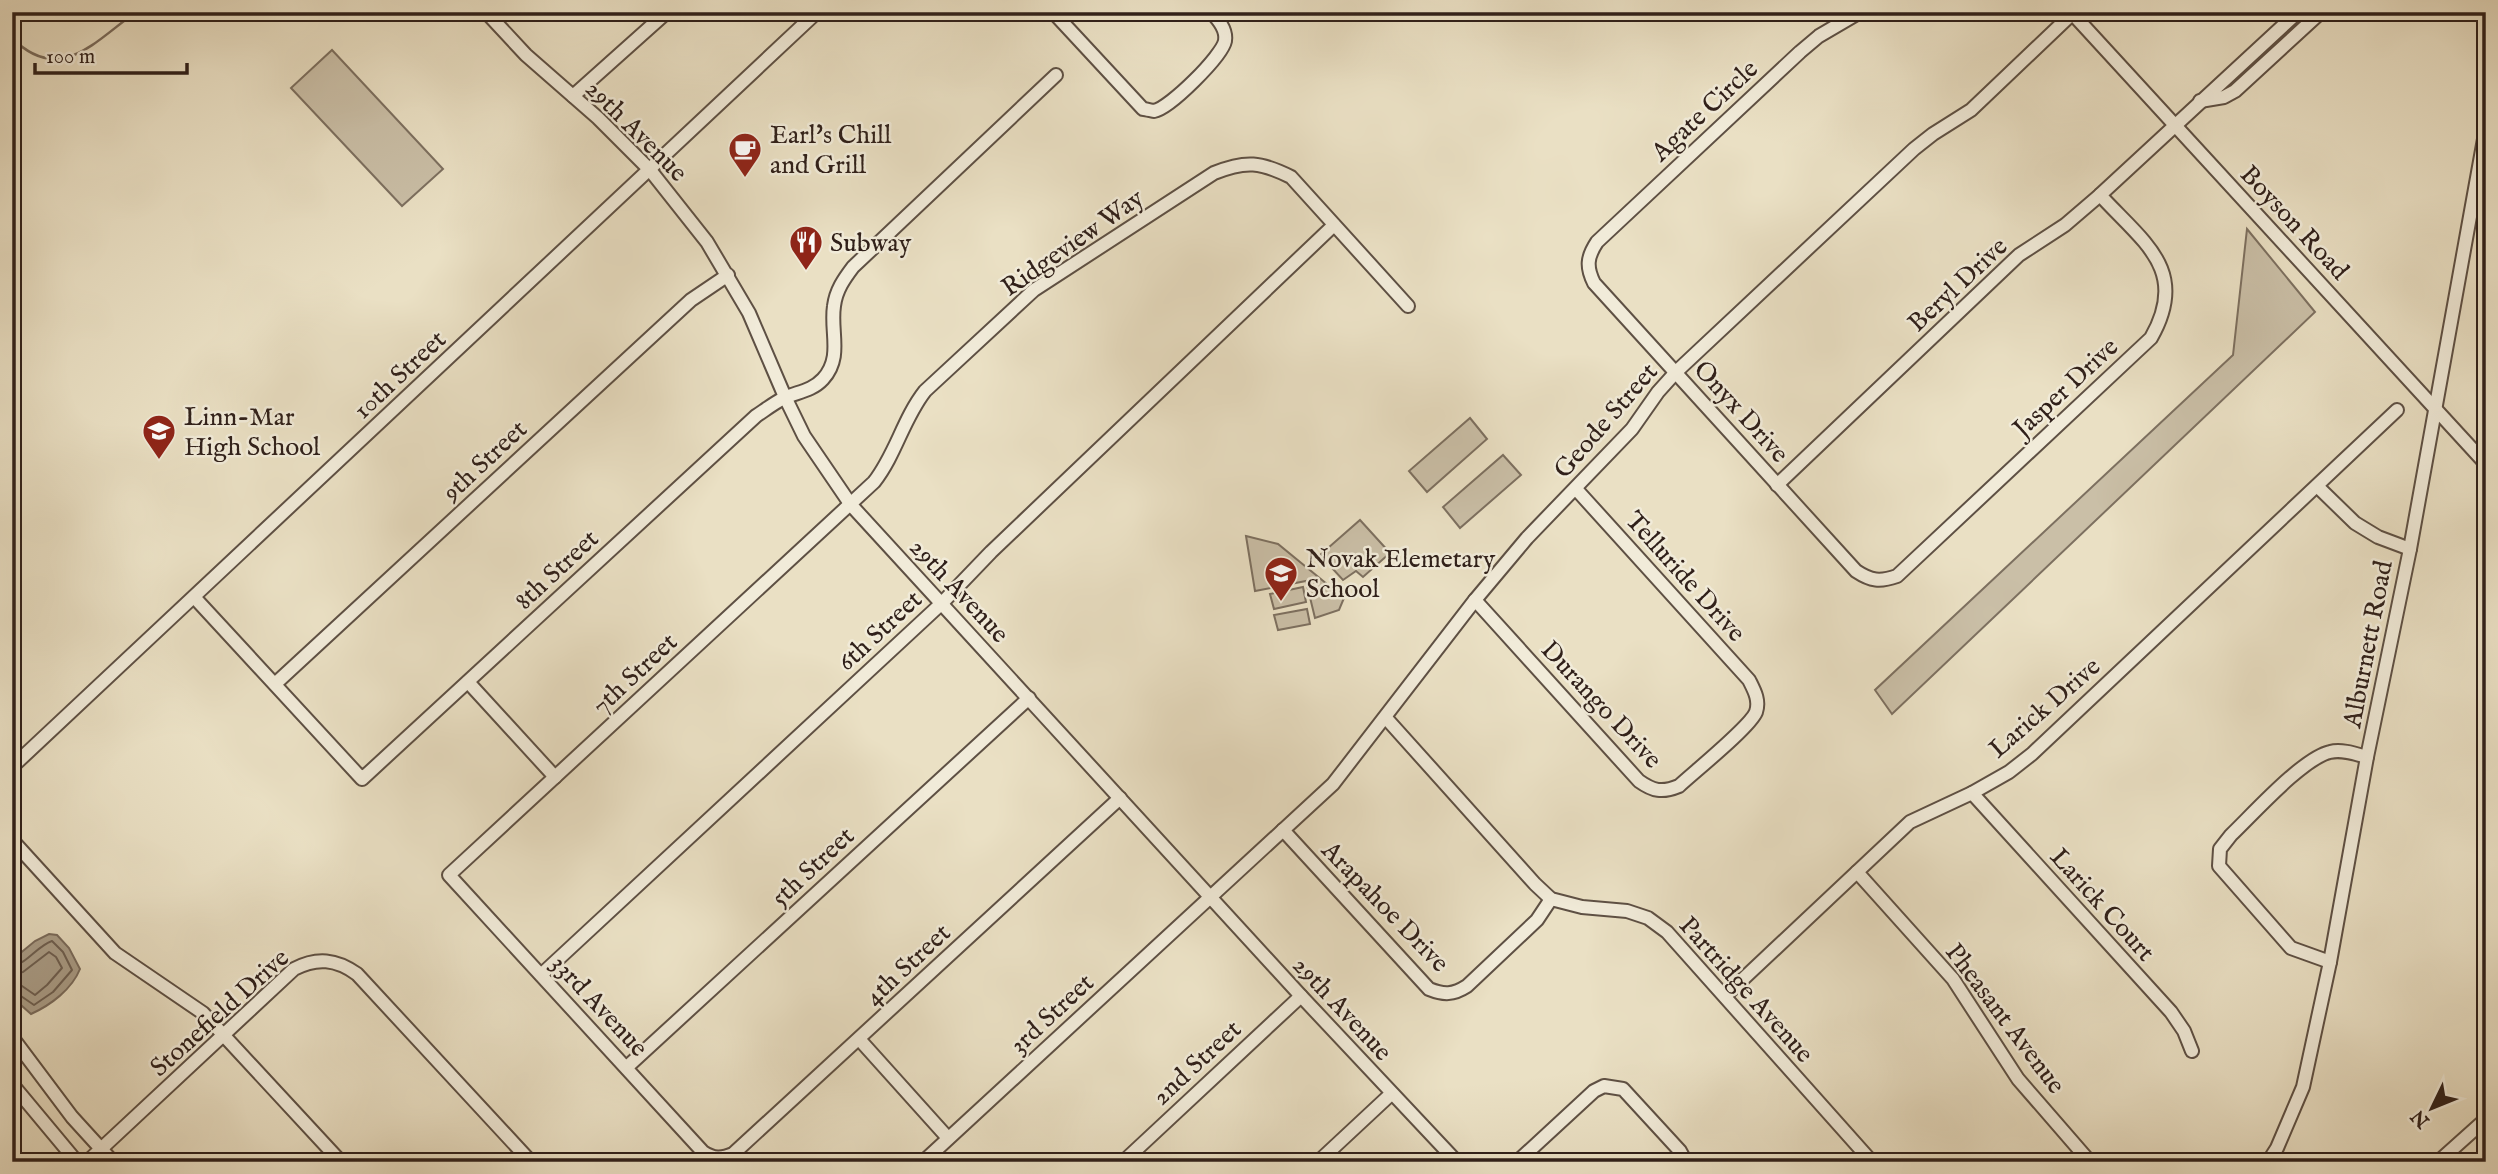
<svg xmlns="http://www.w3.org/2000/svg" width="2498" height="1174" viewBox="0 0 2498 1174" font-family="'IM FELL English',serif">
<rect width="100%" height="100%" fill="#eae0c4"/>
<filter id="stains"><feTurbulence type="fractalNoise" baseFrequency=".00286" numOctaves="4"/><feColorMatrix values="0 0 0 0 .2 0 0 0 0 .09 0 0 0 0 .02 0 0 0 .5 -.17"/></filter>
<radialGradient id="worn" r=".72"><stop offset=".6" stop-color="#630" stop-opacity="0"/><stop offset="1" stop-color="#630" stop-opacity=".3"/></radialGradient>
<g fill="#cabfa7" stroke="#7d7060" stroke-width="2">
<polygon points="332,50 443,169 402,206 291,88"/>
<polygon points="2247,229 2315,312 1892,714 1875,690 2233,355"/>
<polygon points="1470,418 1487,439 1427,492 1409,471"/>
<polygon points="1503,455 1521,475 1460,528 1443,507"/>
<polygon points="1360,520 1390,553 1363,577 1356,571 1343,580 1320,555"/>
<polygon points="1246,536 1278,544 1344,598 1339,610 1315,618 1306,581 1255,591"/>
<polygon points="1303,587 1306,602 1274,609 1270,594"/>
<polygon points="1307,609 1310,624 1278,630 1274,615"/>
</g>
<path fill="#ab9f8a" stroke="#7a6c5d" stroke-width="2" d="M49 934 57 935 69 948 80 969C72 989 51 1005 31 1014L12 997V960L35 941Z"/>
<g fill="none" stroke-linecap="round" stroke-linejoin="round">
<g stroke="#6e6052" stroke-width="2">
<path d="M12 966C27 964 37 946 52 941L63 952 72 970 53 992 34 1005 18 994 12 993"/>
<polyline points="12,974 23,972 49,952 56,957 62,968 47,985 35,995 22,986 12,984"/>
</g>
<path stroke="#7a6c5d" stroke-width="2.5" d="M12 38C60 86 95 41 136 12"/>
<defs>
<g id="minor">
<polyline points="486,12 526,55 598,118 650,170 707,242 749,313 785,397 804,436 851,505 1301,996 1457,1162"/>
<path d="M1053 12 1143 109C1145 109 1153 111 1154 111 1170 108 1222 56 1225 41 1227 30 1219 20 1211 12"/>
<path d="M1860 12 1819 36 1800 52 1597 242C1587 257 1586 267 1594 283L1856 571C1871 581 1880 582 1897 576L2151 338C2190 270 2143 242 2100 195"/>
<polyline points="2071,12 2486,464"/>
<polyline points="573,96 667,12"/>
<polyline points="2200,101 2224,97 2235,91 2321,12"/>
<polyline points="1777,485 2019,255 2065,225 2100,195 2298,12"/>
<polyline points="2317,486 2355,523 2378,537 2410,549"/>
<path d="M194 597 362 779 756 416C765 410 774 403 784 398 797 392 812 391 823 379 843 357 830 332 834 306 836 290 844 279 853 267L1056 75"/>
<path d="M1475 600 1639 781C1653 791 1662 793 1679 786 1694 772 1750 727 1756 712 1760 700 1754 690 1749 680L1576 489"/>
<polyline points="468,682 555,777"/>
<polyline points="275,684 691,300 728,275"/>
<polyline points="1386,718 1535,884 1551,899 1582,907 1627,911 1648,918 1667,932 1872,1162"/>
<polyline points="12,767 817,12"/>
<polyline points="1972,793 2171,1012 2184,1031 2192,1051"/>
<path d="M1120 798 733 1154C721 1159 714 1159 703 1152L449 875 874 482C896 454 903 419 925 391L1034 290 1214 173C1246 160 1261 162 1291 177L1408 306"/>
<path d="M1283 830 1429 989C1444 995 1453 995 1467 986L1537 920 1551 899"/>
<polyline points="12,840 115,953 203,1013 341,1162"/>
<polyline points="1857,872 1953,979 2018,1079 2090,1162"/>
<path d="M2330 962 2291 948 2219 866 2220 849 2231 835C2253 814 2303 758 2330 752 2342 749 2356 754 2367 757"/>
<polyline points="541,975 942,603 991,552 1334,225"/>
<polyline points="1725,996 1910,822 1972,793 2009,772 2032,754 2397,410"/>
<polyline points="12,1037 72,1117 113,1162"/>
<polyline points="859,1039 948,1138"/>
<polyline points="627,1067 1029,698"/>
<polyline points="12,1084 77,1162"/>
<path d="M87 1162 294 969C317 957 336 959 357 974L531 1162"/>
<polyline points="923,1162 1333,784 1475,600 1527,538 1632,429 1658,392 1676,372 1914,149 1933,134 1971,110 2074,12"/>
<polyline points="1123,1162 1301,996"/>
<polyline points="1318,1162 1391,1094"/>
<polyline points="1517,1162 1594,1091 1604,1086 1623,1089 1680,1151 1686,1162"/>
<polyline points="2268,1162 2277,1148 2303,1087 2330,962 2367,757 2410,549 2486,128"/>
<polyline points="2438,1162 2486,1119"/>
</g>
</defs>
<use href="#minor" stroke="#5e5044" stroke-width="16"/>
<use href="#minor" stroke="#f1ebd9" stroke-width="12"/>
</g>
<defs>
<symbol id="cafe-pin" viewBox="-11 -11 22 30"><path d="M0 17L-7.5 6A9.5 9.5 0 1 1 7.5 6Z" fill="#8f2418" stroke="#f1ebd9"/><path d="M-5.5-4.5H6V0H3Q3 3.5 0 3.5H-2.5Q-5.5 3.5-5.5 0ZM3-3.2v2h1.7v-2ZM-6 4.5H4V6H-6Z" fill="#fff"/></symbol>
<symbol id="restaurant-pin" viewBox="-11 -11 22 30"><path d="M0 17L-7.5 6A9.5 9.5 0 1 1 7.5 6Z" fill="#8f2418" stroke="#f1ebd9"/><path d="M-5-6h1v4h1v-4h1v4h1v-4h1v5L-1.5 .5V6h-2V.5L-5-1ZM5-6V6H3V1.5H1.5Q1.5-4 5-6Z" fill="#fff"/></symbol>
<symbol id="school-pin" viewBox="-11 -11 22 30"><path d="M0 17L-7.5 6A9.5 9.5 0 1 1 7.5 6Z" fill="#8f2418" stroke="#f1ebd9"/><path d="M0-5L7-2L0 1L-7-2ZM-4 1L0 2.5L4 1V4Q0 6-4 4Z" fill="#fff"/></symbol>
</defs>
<g fill-rule="evenodd">
<use href="#cafe-pin" x="726" y="130" width="38" height="52"/>
<use href="#restaurant-pin" x="787" y="223" width="38" height="52"/>
<use href="#school-pin" x="140" y="412" width="38" height="52"/>
<use href="#school-pin" x="1262" y="554" width="38" height="52"/>
</g>
<g text-anchor="middle" stroke-width="5" stroke-linejoin="round" paint-order="stroke">
<g font-size="26" fill="#30201a" stroke="#f1ebd9">
<text transform="translate(1704 110) rotate(-43)" y="9">Agate Circle</text>
<text transform="translate(637 130) rotate(45)" y="9">29th Avenue</text>
<text transform="translate(2295 222) rotate(47)" y="9">Boyson Road</text>
<text transform="translate(1072 242) rotate(-35)" y="9">Ridgeview Way</text>
<text transform="translate(1957 284) rotate(-43)" y="9">Beryl Drive</text>
<text transform="translate(399 374) rotate(-43)" y="9">10th Street</text>
<text transform="translate(2065 387) rotate(-43)" y="9">Jasper Drive</text>
<text transform="translate(1742 411) rotate(48)" y="9">Onyx Drive</text>
<text transform="translate(1605 420) rotate(-49)" y="9">Geode Street</text>
<text transform="translate(484 460) rotate(-43)" y="9">9th Street</text>
<text transform="translate(556 569) rotate(-43)" y="9">8th Street</text>
<text transform="translate(1686 576) rotate(48)" y="9">Telluride Drive</text>
<text transform="translate(960 590) rotate(47)" y="9">29th Avenue</text>
<text transform="translate(879 630) rotate(-43)" y="9">6th Street</text>
<text transform="translate(2367 644) rotate(-79)" y="9">Alburnett Road</text>
<text transform="translate(634 673) rotate(-43)" y="9">7th Street</text>
<text transform="translate(1602 704) rotate(47)" y="9">Durango Drive</text>
<text transform="translate(2044 707) rotate(-41)" y="9">Larick Drive</text>
<text transform="translate(812 866) rotate(-43)" y="9">5th Street</text>
<text transform="translate(2103 904) rotate(48)" y="9">Larick Court</text>
<text transform="translate(1386 906) rotate(46)" y="9">Arapahoe Drive</text>
<text transform="translate(907 964) rotate(-43)" y="9">4th Street</text>
<text transform="translate(1747 989) rotate(48)" y="9">Partridge Avenue</text>
<text transform="translate(600 1005) rotate(47)" y="9">33rd Avenue</text>
<text transform="translate(1343 1008) rotate(47)" y="9">29th Avenue</text>
<text transform="translate(219 1012) rotate(-42)" y="9">Stonefield Drive</text>
<text transform="translate(1051 1013) rotate(-43)" y="9">3rd Street</text>
<text transform="translate(2006 1018) rotate(53)" y="9">Pheasant Avenue</text>
<text transform="translate(1196 1062) rotate(-43)" y="9">2nd Street</text>
</g>
<g font-size="26" fill="#30201a" stroke="#f1ebd9" text-anchor="start">
<text x="770" y="143">Earl's Chill<tspan x="770" dy="30">and Grill</tspan></text>
<text x="830" y="251">Subway</text>
<text x="184" y="425">Linn-Mar<tspan x="184" dy="30">High School</tspan></text>
<text x="1306" y="567">Novak Elemetary<tspan x="1306" dy="30">School</tspan></text>
</g>
</g>
<rect width="2498" height="1174" fill="none" stroke="#eae0c4" stroke-width="42"/>
<rect x="14" y="14" width="2470" height="1146" fill="none" stroke="#30201a" stroke-width="3.5"/>
<rect x="21" y="21" width="2456" height="1132" fill="none" stroke="#30201a" stroke-width="2"/>
<g transform="translate(2432 1108) rotate(227)" stroke="#f1ebd9" stroke-width="5" paint-order="stroke">
<path d="M0-5L12 26L0 18L-12 26Z" fill="#30201a"/>
<text y="-10" font-size="19" font-weight="bold" text-anchor="middle" fill="#30201a">N</text>
</g>
<path d="M35 63v10h152v-10" fill="none" stroke="#30201a" stroke-width="3.5"/>
<text x="46" y="63" font-size="21" fill="#30201a" stroke="#f1ebd9" stroke-width="5" paint-order="stroke">100 m</text>
<rect width="100%" height="100%" filter="url(#stains)"/>
<rect width="100%" height="100%" fill="url(#worn)"/>
</svg>
